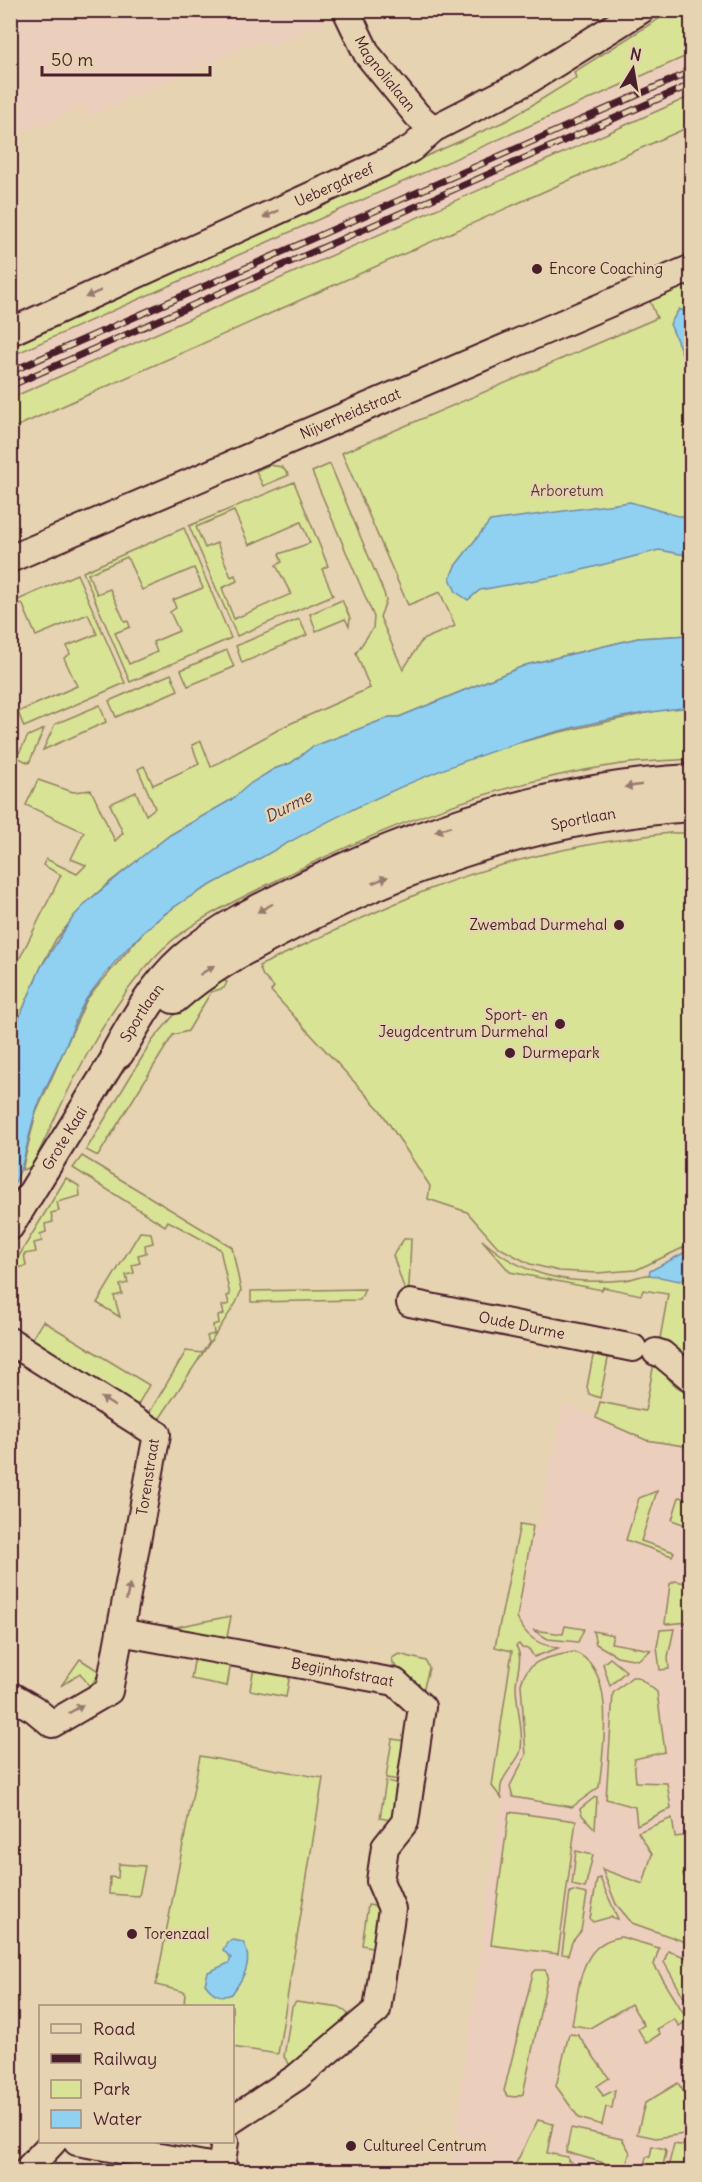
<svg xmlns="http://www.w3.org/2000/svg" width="702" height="2182" viewBox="0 0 702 2182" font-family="Delius,sans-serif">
<rect width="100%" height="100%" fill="#e6d3b1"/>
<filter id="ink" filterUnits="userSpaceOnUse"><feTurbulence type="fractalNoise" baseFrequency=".0167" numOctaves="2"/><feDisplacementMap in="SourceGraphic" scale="12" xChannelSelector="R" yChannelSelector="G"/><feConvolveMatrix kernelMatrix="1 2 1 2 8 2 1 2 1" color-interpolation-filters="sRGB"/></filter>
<g filter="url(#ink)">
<g fill="#eccebc">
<polygon points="319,10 325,23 267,48 263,39 88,117 83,107 11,137 11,11"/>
<polygon points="691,54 691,96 11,398 10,356"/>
<polygon points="564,1403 646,1440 691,1447 691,2171 452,2172 458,2108 502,1799 492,1786 512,1651 495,1647 520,1524 538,1527"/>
</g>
<g fill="#d8e396" stroke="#918160" stroke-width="1.5" fill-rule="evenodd">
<polygon points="671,11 691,11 691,54 11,356 10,340 508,120 576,78 574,72"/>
<polygon points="691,96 691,126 11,429 11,398"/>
<polygon points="691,282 691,635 638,638 526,665 399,717 390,717 313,747 291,763 274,769 231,800 170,835 111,881 88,901 56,939 41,967 11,1037 11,976 61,875 43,865 46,859 77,874 86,865 71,859 84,832 26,805 38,780 73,792 91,790 115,841 123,833 110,804 136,792 146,815 155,808 138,769 144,766 153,785 199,764 192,745 201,741 211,767 285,726 370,688 356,653 373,628 374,617 312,472 330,464 384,593 386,601 380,617 403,670 422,640 455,626 440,592 408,605 342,453 657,318 649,299"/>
<polygon points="269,465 282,467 289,475 263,486 256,471"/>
<path d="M294 482 328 566 322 569 333 595 237 636 189 526ZM234 511 249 545 301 522 310 543 279 554 282 562 276 565 291 594 234 619 222 588 237 581 235 575 231 577 217 543 205 548 196 527Z"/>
<path d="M184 528 231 638 130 682 83 572ZM127 557 142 590 194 568 203 588 173 600 176 608 170 612 179 631 153 642 157 652 129 664 115 633 130 627 128 621 125 622 110 589 97 594 88 574Z"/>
<polygon points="77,574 125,683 24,727 18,712 77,686 64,658 70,654 67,646 97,634 88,614 36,636 22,603 11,607 11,603"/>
<polygon points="342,600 350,618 349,626 345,619 316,631 310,614"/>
<polygon points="299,619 307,635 242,663 236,646"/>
<polygon points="227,650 234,667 188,686 181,670"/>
<polygon points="171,674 178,690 116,717 109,701"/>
<polygon points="100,705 106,722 43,750 55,724"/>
<path d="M691 707V759C666 761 640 761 615 765 493 783 378 829 269 884 229 904 182 925 152 960 99 1019 65 1096 32 1167L22 1170 36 1113 87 999 146 929 182 901 325 822 421 777 499 748 556 733 660 710Z"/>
<polygon points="44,729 29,763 17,757 28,736"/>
<path d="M670 833H691V1244L636 1270 597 1273 559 1271 530 1264 498 1247 467 1212 428 1199 430 1186 380 1110 271 991 274 987 263 976 259 966C315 940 372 912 430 889 507 859 588 842 670 833Z"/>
<polygon points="222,980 227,982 224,988 211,992 188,1031 173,1035 98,1156 86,1150 152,1041 187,1000"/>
<polygon points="82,1156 232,1247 241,1291 236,1303 158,1421 148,1415 186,1351 202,1353 209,1343 207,1336 214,1334 213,1325 219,1323 218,1316 224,1314 222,1306 229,1304 227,1296 230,1295 220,1249 168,1221 165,1226 73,1168"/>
<polygon points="66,1178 79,1186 80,1196 57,1202 59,1211 51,1213 53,1222 45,1224 46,1232 40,1234 42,1241 34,1243 36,1252 24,1254 26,1266 14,1269 17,1281 11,1291 11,1269"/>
<polygon points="140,1232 151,1233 153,1243 145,1245 146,1253 138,1255 140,1263 132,1265 134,1273 126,1275 128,1283 120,1285 122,1294 114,1296 120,1317 97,1303"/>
<polygon points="404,1239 411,1239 409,1286 406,1294 393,1255"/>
<path d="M482 1240C524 1277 569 1285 625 1280 632 1279 640 1276 647 1275 666 1273 672 1285 691 1274V1366L678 1350 659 1344 668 1294 643 1290 641 1295 603 1287 602 1290 510 1272Z"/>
<polygon points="365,1289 360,1300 251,1302 251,1291"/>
<polygon points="43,1321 149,1385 136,1408 30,1342"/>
<polygon points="594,1351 609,1354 600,1398 589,1394 587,1387"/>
<path d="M654 1363C669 1375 671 1389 691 1392L688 1408 691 1409V1447L646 1440 596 1418 600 1402 645 1411Z"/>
<polygon points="657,1491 641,1541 674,1552 672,1556 626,1540 639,1498"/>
<polygon points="679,1497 691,1500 691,1527 672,1520"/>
<path d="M520 1524 533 1526 517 1618C526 1637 538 1645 558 1648L534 1657 529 1649 522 1648 519 1644 516 1646C524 1659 516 1672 516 1687 516 1704 525 1738 520 1753 513 1769 495 1780 502 1799L492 1786 512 1651 495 1647Z"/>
<polygon points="675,1581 691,1584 691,1612 688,1613 689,1622 667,1624 665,1623 670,1584"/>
<polygon points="231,1616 226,1643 138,1626 140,1622 176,1627"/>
<polygon points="565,1626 584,1629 578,1642 548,1639 533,1630 563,1634"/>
<polygon points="674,1629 668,1657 669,1669 660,1670 657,1647 660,1630"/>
<polygon points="593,1631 613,1635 611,1643 651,1650 638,1660 617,1656 596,1644"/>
<path d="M574 1652C618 1668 603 1750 599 1787L572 1807 513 1797 510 1786 526 1755 521 1684C527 1658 551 1657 574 1652Z"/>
<polygon points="399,1654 426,1661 429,1668 423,1691 414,1690 393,1663 392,1658"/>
<polygon points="195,1656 231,1663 227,1686 191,1679"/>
<polygon points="610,1658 626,1671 610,1686 603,1664"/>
<polygon points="80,1659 100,1672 90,1687 80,1673 61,1686"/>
<polygon points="254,1667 290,1674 286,1697 250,1690"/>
<polygon points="632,1677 638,1677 657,1692 665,1752 634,1759 636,1782 667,1783 671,1808 637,1825 635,1807 606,1799 613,1693"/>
<polygon points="392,1739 406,1741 401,1780 386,1778"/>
<polygon points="200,1756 323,1778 278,2054 233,2047 232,2006 184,2006 185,1992 156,1985"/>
<polygon points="386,1781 401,1784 395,1821 380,1818"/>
<polygon points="595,1797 597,1797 595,1829 582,1815 580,1809"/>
<polygon points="509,1812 576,1821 558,1954 491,1945"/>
<polygon points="672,1818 675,1837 691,1835 691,1869 683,1874 691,1893 691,1944 632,1923 616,1904 602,1869 643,1884 652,1854 638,1832"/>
<polygon points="576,1851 593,1855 585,1888 572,1885"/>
<polygon points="119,1864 145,1866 139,1896 109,1894 110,1877 118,1878"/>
<polygon points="600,1878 618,1919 611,1917 593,1922 590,1919 597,1879"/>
<polygon points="573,1891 587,1894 581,1931 572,1942 568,1955 562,1954 570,1892"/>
<polygon points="368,1905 382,1907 376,1948 362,1945"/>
<path d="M621 1937 659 1948 654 1965 688 2020 679 2026 674 2019 657 2029 660 2034 646 2043 638 2029 644 2025 631 2004 590 2028 572 2025C579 1992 578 1942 621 1937Z"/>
<polygon points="668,1951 691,1959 691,2010 664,1962"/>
<polygon points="536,1970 545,1970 548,1975 523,2094 516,2097 507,2096 504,2091 533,1973"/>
<polygon points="296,2002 341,2008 348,2014 346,2020 295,2064 290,2065 284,2057 292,2007"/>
<polygon points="569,2034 578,2035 609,2078 597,2086 603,2096 615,2090 612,2108 606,2107 602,2125 579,2118 556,2086"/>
<polygon points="678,2083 685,2094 691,2090 691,2133 656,2138 637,2134 645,2103"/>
<polygon points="538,2120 553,2124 547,2153 568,2157 568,2161 572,2162 570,2171 512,2171"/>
<polygon points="571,2128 622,2139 630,2152 625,2169 566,2152"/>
<polygon points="674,2144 691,2147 691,2171 667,2171"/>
<polygon points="652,2146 665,2149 666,2152 662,2171 643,2171 646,2157 650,2157"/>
</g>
<g fill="#90d1f1" stroke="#748aa2" stroke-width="1.5">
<polygon points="679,309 691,314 691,375 670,324"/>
<polygon points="630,502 678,516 691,516 691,556 659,550 563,575 480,590 468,600 456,592 450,578 455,566 490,521"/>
<path d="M691 635V707C533 723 387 785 250 864 214 884 177 900 147 929 125 949 104 974 87 998 76 1014 72 1034 63 1052 54 1072 42 1092 35 1114 26 1142 26 1164 11 1191V1037L41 967 73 917 88 901 145 854 170 835 231 800 251 783 274 769 291 763 312 747 390 717H399L526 665 638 638Z"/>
<polygon points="691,1249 691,1274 680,1281 649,1275 650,1271"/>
<path d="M233 1940 243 1942C254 1961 244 1977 232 1994 220 1999 212 1994 205 1984L208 1972 229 1963 231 1958 223 1950 227 1942Z"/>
</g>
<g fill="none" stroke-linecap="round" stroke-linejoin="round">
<defs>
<g id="minor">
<path id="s1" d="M346 10 367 54 417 115 433 129"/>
<path id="s2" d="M10 332 392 159 412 148 433 129 529 80 641 10"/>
<path id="s3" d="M10 559 692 268"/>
<path id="s4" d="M10 1227 118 1052"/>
<path id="s5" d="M410 1303 633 1348"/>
<polyline points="10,1341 157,1434 109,1691 52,1724 34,1709 10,1695"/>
<polyline points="656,1352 662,1354 692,1379"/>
<path id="s6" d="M120 1632 395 1682 422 1707 405 1822 385 1847 380 1881 392 1909 377 2010 297 2077 232 2120"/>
<polyline points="77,2142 221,2168 227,2172"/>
<polyline points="221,2168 225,2142"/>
<polyline points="25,2172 53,2142"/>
</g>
<g id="major">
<path id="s7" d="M174 997C207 967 246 947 285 927 412 860 548 814 692 805"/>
<path id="s8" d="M118 1052C136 1020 156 985 184 960 222 927 268 906 313 884 433 827 558 788 692 781"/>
</g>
</defs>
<use href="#minor" stroke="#4a1f2b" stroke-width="30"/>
<use href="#major" stroke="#4a1f2b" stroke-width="36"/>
<use href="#minor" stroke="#e6d3b1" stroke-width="26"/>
<use href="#major" stroke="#e6d3b1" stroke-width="32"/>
<defs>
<g id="rail">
<polyline points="10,372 692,71"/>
<polyline points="10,386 692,84"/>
</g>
</defs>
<use href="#rail" stroke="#4a1f2b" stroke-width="7"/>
<use href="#rail" stroke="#e6d3b1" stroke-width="4.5" stroke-dasharray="14" stroke-linecap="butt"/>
</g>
<defs><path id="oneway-solid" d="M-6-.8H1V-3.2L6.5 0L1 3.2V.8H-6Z" transform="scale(1.5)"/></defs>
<g fill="#98796e">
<use href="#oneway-solid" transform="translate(271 214) rotate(156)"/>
<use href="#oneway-solid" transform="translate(93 294) rotate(156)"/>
<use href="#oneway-solid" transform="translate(633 786) rotate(172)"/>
<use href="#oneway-solid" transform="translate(443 829) rotate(161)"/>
<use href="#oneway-solid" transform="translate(380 880) rotate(-23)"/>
<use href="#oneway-solid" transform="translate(265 908) rotate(152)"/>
<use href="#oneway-solid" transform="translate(207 970) rotate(-33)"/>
<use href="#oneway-solid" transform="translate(108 1402) rotate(-148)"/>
<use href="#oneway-solid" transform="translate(128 1592) rotate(-79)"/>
<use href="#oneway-solid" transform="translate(76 1709) rotate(-30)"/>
</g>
</g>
<g fill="#4a1f2b" stroke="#e6d3b1" stroke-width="2">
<circle cx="537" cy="269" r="6"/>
<circle cx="619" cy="925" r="6"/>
<circle cx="560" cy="1024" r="6"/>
<circle cx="510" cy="1053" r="6"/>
<circle cx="132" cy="1934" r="6"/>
<circle cx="351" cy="2146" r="6"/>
</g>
<g text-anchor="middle" stroke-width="5" stroke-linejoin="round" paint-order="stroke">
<g font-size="15" fill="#4a1f2b" stroke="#e6d3b1">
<text dy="5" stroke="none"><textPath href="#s1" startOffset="75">Magnolialaan</textPath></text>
<text dy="5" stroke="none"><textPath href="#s2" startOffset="356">Uebergdreef</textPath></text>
<text dy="5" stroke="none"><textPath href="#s3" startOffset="370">Nijverheidstraat</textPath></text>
<text dy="5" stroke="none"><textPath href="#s7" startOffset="450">Sportlaan</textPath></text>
<text dy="5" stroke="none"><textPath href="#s8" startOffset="46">Sportlaan</textPath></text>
<text dy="5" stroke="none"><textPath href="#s4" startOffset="104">Grote Kaai</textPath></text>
<text dy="5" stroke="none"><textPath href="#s5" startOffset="114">Oude Durme</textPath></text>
<text transform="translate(148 1477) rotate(-81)" y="5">Torenstraat</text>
<text dy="5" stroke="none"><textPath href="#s6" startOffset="226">Begijnhofstraat</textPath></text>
</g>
<g font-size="15" fill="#4a1f2b" stroke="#e6d3b1" text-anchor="start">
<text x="549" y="274">Encore Coaching</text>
<text x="607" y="930" text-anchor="end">Zwembad Durmehal</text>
<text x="548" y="1020" text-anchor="end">Sport- en<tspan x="548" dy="17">Jeugdcentrum Durmehal</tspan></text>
<text x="522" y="1058">Durmepark</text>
<text x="144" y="1939">Torenzaal</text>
<text x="363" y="2151">Cultureel Centrum</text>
</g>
<g font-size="15" fill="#5f3c3b" stroke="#e6d3b1">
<text x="567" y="496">Arboretum</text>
</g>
<g font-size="16" font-style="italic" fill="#543a49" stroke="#e6d3b1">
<text transform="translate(288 806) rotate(-27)" y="6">Durme</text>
</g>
</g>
<rect width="702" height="2182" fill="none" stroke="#e6d3b1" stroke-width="36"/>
<rect x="18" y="18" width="666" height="2146" fill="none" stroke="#4a1f2b" stroke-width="2" filter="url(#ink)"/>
<rect x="39" y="2005" width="195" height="138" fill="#e6d3b1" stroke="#a88b7b" stroke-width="1.5"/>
<rect x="51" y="2024" width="30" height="9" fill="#e6d3b1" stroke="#a88b7b" stroke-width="1.5"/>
<text x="93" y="2035" font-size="18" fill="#4a1f2b">Road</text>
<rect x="51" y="2054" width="30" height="9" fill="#4a1f2b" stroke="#a88b7b" stroke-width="1.5"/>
<text x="93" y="2065" font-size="18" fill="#4a1f2b">Railway</text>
<rect x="51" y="2080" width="30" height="18" fill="#d8e396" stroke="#a88b7b" stroke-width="1.5"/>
<text x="93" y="2095" font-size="18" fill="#4a1f2b">Park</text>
<rect x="51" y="2110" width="30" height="18" fill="#90d1f1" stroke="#a88b7b" stroke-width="1.5"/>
<text x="93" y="2125" font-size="18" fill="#4a1f2b">Water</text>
<g transform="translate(633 69) rotate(11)" stroke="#e6d3b1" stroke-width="4.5" paint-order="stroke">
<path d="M0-4.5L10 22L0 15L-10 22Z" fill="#4a1f2b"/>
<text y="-9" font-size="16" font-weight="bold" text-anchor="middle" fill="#4a1f2b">N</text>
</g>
<path d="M42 66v9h168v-9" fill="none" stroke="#4a1f2b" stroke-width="3"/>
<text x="51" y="66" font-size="18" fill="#4a1f2b" stroke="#e6d3b1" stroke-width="4.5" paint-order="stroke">50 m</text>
</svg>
